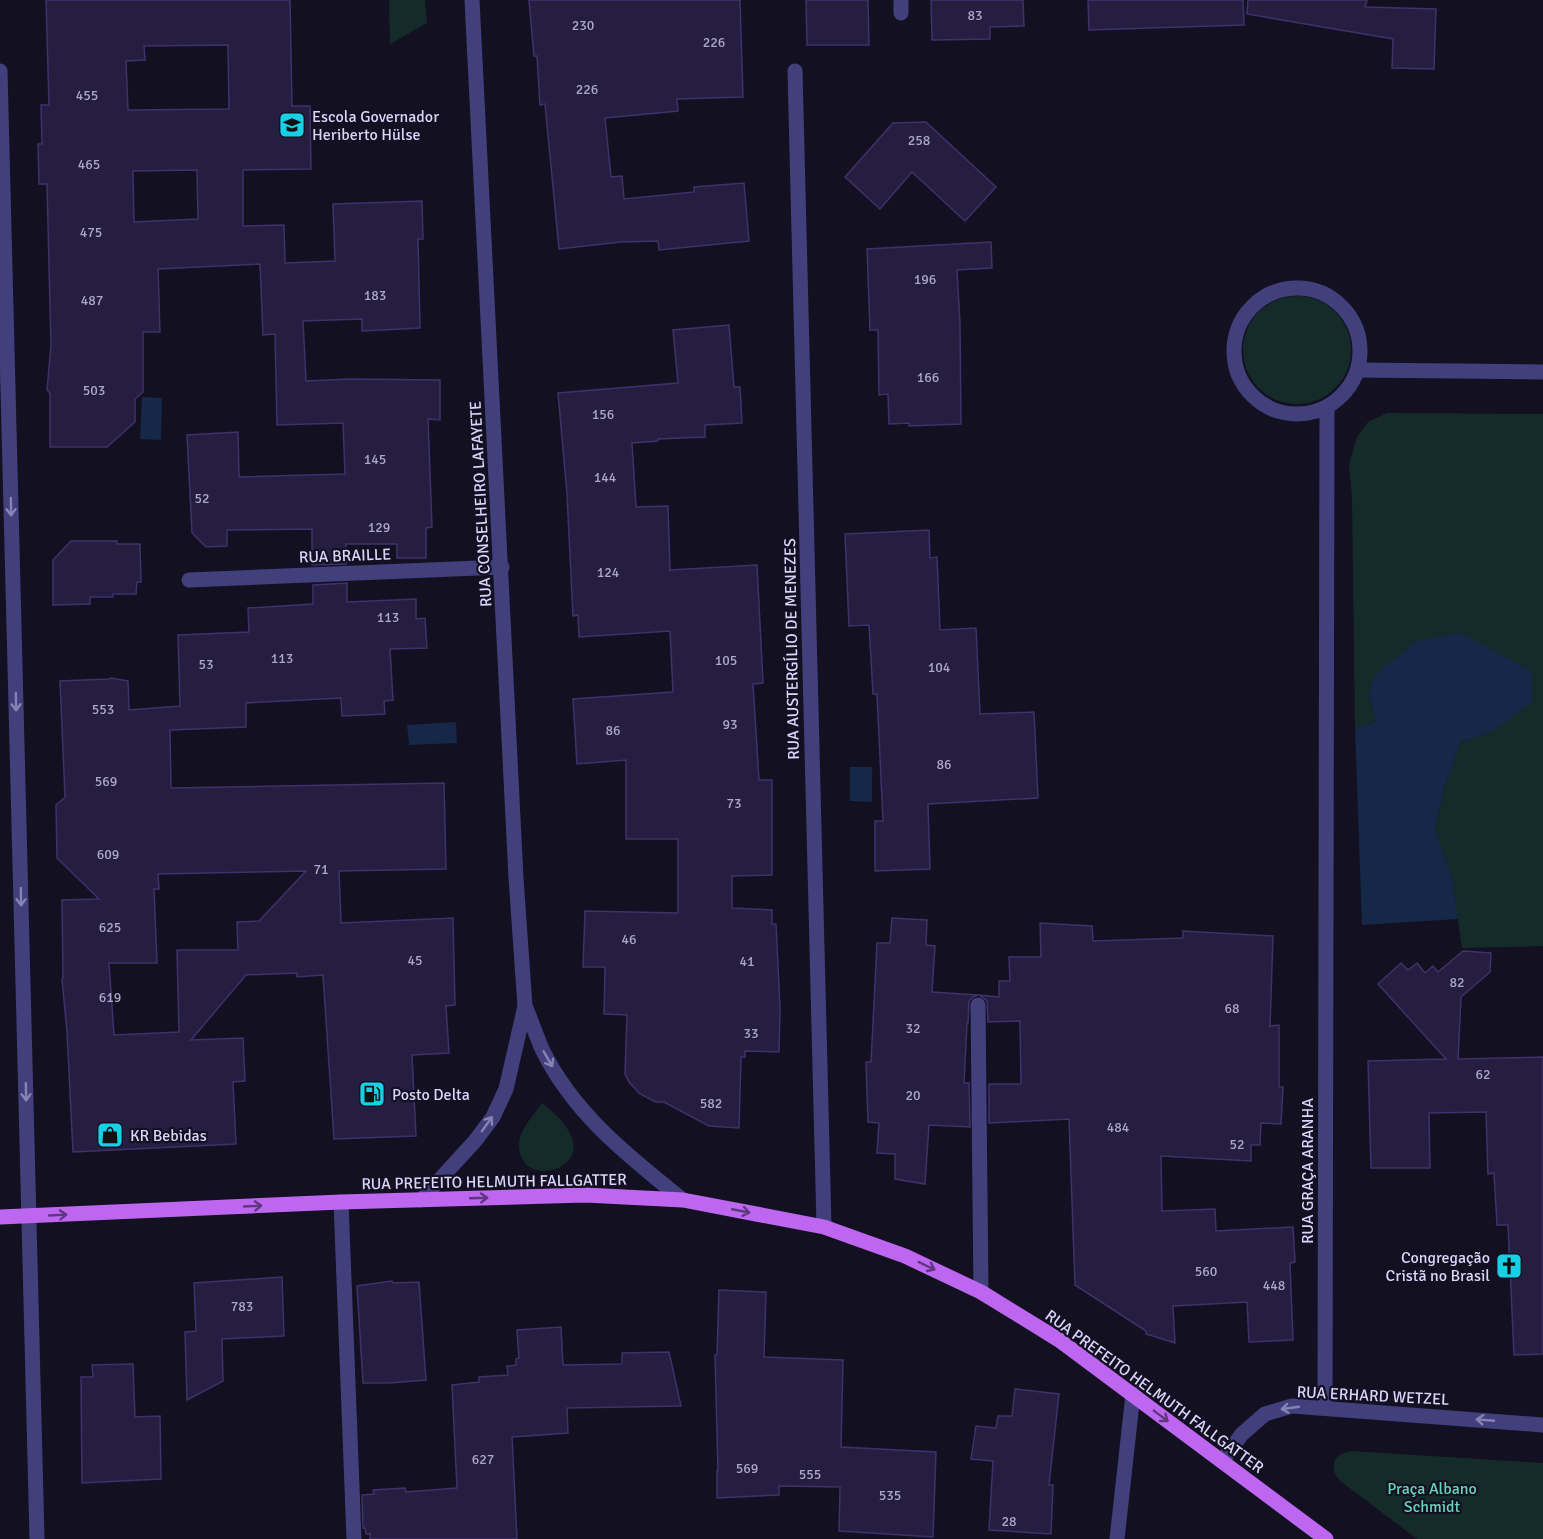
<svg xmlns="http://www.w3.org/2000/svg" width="1543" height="1539" viewBox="0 0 1543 1539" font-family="Signika,sans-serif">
<rect width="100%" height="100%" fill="#131022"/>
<g fill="#142b2a">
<polygon points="389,0 425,0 427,23 390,44"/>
<circle cx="1297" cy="350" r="54"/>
<polygon points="1387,413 1543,414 1543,946 1462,948 1452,879 1435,829 1444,789 1461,742 1492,732 1369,694 1376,721 1355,729 1352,498 1349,464 1357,437 1368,422"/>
<path d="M542 1103C551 1111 562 1119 568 1130 595 1171 517 1191 519 1143 520 1129 534 1115 542 1103Z"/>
<path d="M1352 1451 1543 1463V1539H1417L1339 1480C1328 1465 1335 1453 1352 1451Z"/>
</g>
<g fill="#152847">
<polygon points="142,397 162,398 161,440 140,439"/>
<polygon points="1461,633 1531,671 1533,701 1492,732 1461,742 1444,789 1435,829 1452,879 1458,919 1362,925 1355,729 1376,721 1369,694 1375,675 1416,641"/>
<polygon points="456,722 457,743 409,745 407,725"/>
<polygon points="850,767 872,767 872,802 850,801"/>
</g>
<g fill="#251e41" stroke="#3e326b" stroke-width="1.5" fill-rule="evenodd">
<path d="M46 0H290L292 106H310L311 169 243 170V226L284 225 285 263 335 261 333 204 422 201 423 239H418L420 328 362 331V319L303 321 306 381 349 379 440 380V420L428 419 432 527 426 528V558H397V544H346V564L312 565V529L227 530V546L206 547 192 533 187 435 238 432 239 477 345 474 343 423 277 425 275 334 263 335 260 264 158 269 160 332H143V392L135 399V422L107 447H50V393L47 390 51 346 47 184H39L38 144H42L41 105H49ZM228 45 229 109 128 110 126 61 145 60 144 46ZM197 170 198 219 134 222 133 171Z"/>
<polygon points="529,0 740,0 743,97 677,99 678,111 605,118 611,177 622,176 624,199 694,192 694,187 744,183 749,241 659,250 658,241 621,242 559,249 545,104 540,105 537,56 534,56"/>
<polygon points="806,0 868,0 869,45 807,45"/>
<polygon points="931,0 1023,0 1024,26 990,27 990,39 932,40"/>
<polygon points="1088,0 1243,0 1244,25 1089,30"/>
<polygon points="1248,0 1367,0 1365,7 1436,9 1434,69 1392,68 1393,39 1247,14"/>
<polygon points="926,122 996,187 965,221 912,172 880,209 845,177 893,123"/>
<polygon points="991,242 992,268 957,270 960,324 961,424 909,426 909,423 889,424 888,394 879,395 878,330 870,330 867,249"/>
<polygon points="729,325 734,387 740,387 742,423 705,425 705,437 658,439 658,441 632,443 636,507 668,506 670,570 757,565 763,683 753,684 759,780 772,780 772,875 732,876 732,908 772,910 772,924 776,924 780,1008 779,1052 745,1051 745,1057 741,1057 739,1128 709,1126 664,1102 656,1102 640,1094 629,1082 625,1074 627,1015 604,1014 605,967 583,967 585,911 678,913 678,839 626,839 626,760 577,764 573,699 673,692 670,631 579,637 578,615 573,616 567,494 558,393 678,383 673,330"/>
<polygon points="929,530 930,558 937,557 940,630 976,628 980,714 1034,712 1038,798 928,804 930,869 875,871 875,821 883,821 877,694 873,694 869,625 849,626 845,534"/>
<polygon points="71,541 117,541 117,544 140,544 141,582 137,582 136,594 113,594 113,597 90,597 90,604 53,605 53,560"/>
<path d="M347 583V602L416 599V619L425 618 427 648 390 649 393 700 384 701 385 714 342 716 341 698 246 703V727L170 730 171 788 444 783 446 869 339 871 341 923 453 918 455 1005 446 1006 449 1053 412 1055 416 1136 334 1139 323 975 297 977V973L246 975 191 1040 243 1038 245 1081 233 1082 236 1144 73 1152 67 1032 62 979 63 978 62 900 99 899 57 858 56 805 65 797 60 681 109 679 111 678 128 681 129 710 180 706 178 635 249 632 248 608 313 604V585ZM306 871 259 921 237 922 238 950H177L179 1032 114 1035 109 963H157L154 889H159L158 874Z"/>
<polygon points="892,918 927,920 926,945 935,946 932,992 978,995 973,997 969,1001 968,1023 967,1023 964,1083 969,1083 970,1127 929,1125 925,1184 895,1179 895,1154 877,1153 879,1123 868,1122 866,1062 871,1062 877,943 890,943"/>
<polygon points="1040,923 1092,926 1093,941 1183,938 1183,931 1273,936 1270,1026 1279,1025 1279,1087 1283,1087 1281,1124 1261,1123 1260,1145 1251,1145 1251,1161 1161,1156 1162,1211 1215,1209 1216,1231 1293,1227 1295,1262 1290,1263 1293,1340 1249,1342 1247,1302 1173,1306 1175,1343 1146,1334 1146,1331 1075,1285 1069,1119 989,1123 989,1084 1021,1084 1020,1021 988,1022 987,1001 979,995 999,997 999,981 1010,981 1009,957 1041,957"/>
<polygon points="1463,951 1491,953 1490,972 1461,997 1458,1059 1543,1057 1543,1354 1514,1355 1508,1225 1497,1225 1494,1173 1488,1174 1486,1112 1429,1113 1430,1168 1371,1168 1368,1061 1446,1059 1378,984 1401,963 1408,970 1417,963 1425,973 1433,966 1438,972"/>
<polygon points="282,1277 284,1336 222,1339 223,1381 187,1400 185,1332 196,1331 194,1283"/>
<polygon points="392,1281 393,1283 419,1282 426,1380 389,1383 363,1383 357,1286"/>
<polygon points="719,1290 766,1292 764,1357 843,1360 841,1447 936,1452 933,1537 839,1531 840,1487 779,1486 779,1495 717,1498 717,1471 718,1471 715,1355 717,1355"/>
<polygon points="561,1327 563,1365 622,1364 622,1353 669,1352 681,1406 567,1408 568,1433 512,1437 517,1539 370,1539 370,1534 366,1534 365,1528 363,1528 362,1495 374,1494 373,1490 405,1488 406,1492 457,1488 452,1385 479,1382 479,1377 508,1375 507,1366 516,1365 516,1359 519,1358 517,1330"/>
<polygon points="133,1364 135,1417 160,1416 161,1479 82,1483 81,1377 93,1377 92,1365"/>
<polygon points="1015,1389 1059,1394 1049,1485 1053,1485 1051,1534 989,1530 993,1461 971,1459 976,1426 996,1428 998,1416 1012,1416"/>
</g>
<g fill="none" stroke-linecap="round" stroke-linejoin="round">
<g stroke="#42407c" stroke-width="15">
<polyline points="901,0 901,13"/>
<polyline points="0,71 37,1539"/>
<polyline points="795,71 824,1227"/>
<circle cx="1297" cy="351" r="63"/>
<polyline points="1358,370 1543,372"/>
<polyline points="189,580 502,567"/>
<polyline points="978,1005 981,1292"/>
<path d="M525 1006C531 1020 536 1035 542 1049 573 1113 628 1156 683 1200"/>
<polyline points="421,1200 475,1141 493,1117 506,1089 525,1006 516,878 472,0"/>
<polyline points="341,1202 354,1539"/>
<polyline points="1325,1407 1327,407"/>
<polyline points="1222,1461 1242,1434 1265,1414 1292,1406 1543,1425"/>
<polyline points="1117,1539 1133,1394"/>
</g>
<polyline stroke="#bd67f0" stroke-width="15" points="0,1217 341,1202 585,1195 683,1200 824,1227 905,1256 981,1292 1059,1340 1326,1539"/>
</g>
<defs><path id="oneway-shaft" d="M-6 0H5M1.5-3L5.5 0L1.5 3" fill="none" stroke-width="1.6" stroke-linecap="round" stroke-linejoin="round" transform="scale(1.5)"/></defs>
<g stroke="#8683b5">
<use href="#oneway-shaft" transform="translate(11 507) rotate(89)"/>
<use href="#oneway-shaft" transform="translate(16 702) rotate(89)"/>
<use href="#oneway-shaft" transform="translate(21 897) rotate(89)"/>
<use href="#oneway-shaft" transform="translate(548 1059) rotate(60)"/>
<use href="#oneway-shaft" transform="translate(26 1092) rotate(89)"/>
<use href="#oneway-shaft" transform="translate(487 1124) rotate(-55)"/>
<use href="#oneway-shaft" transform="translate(1290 1408) rotate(172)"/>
<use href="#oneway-shaft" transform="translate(1485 1420) rotate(-175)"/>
</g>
<g stroke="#5f377f">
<use href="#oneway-shaft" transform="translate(479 1198) rotate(-2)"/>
<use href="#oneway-shaft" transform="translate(253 1206) rotate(-3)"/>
<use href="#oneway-shaft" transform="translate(741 1211) rotate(11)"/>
<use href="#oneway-shaft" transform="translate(58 1215) rotate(-3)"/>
<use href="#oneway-shaft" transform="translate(927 1266) rotate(26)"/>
<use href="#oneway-shaft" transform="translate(1161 1416) rotate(37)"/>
</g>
<defs>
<symbol id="school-square" viewBox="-11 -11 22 22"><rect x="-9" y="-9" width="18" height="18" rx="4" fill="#17d0e5" stroke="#131022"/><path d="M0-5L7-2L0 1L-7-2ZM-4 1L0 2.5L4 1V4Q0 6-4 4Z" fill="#111"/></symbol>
<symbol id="fuel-square" viewBox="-11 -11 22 22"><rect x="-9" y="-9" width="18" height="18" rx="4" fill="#17d0e5" stroke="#131022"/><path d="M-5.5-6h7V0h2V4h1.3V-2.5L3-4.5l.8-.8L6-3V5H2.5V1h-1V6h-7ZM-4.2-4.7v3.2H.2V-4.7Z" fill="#111"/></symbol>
<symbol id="shop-square" viewBox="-11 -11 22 22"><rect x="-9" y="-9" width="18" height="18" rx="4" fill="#17d0e5" stroke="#131022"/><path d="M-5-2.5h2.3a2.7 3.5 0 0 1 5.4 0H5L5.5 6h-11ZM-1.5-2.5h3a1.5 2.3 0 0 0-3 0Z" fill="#111"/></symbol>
<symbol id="church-square" viewBox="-11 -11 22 22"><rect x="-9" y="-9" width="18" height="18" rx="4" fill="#17d0e5" stroke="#131022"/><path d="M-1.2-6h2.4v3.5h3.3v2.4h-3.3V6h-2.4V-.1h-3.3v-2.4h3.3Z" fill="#111"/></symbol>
</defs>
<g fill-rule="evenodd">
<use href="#school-square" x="277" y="110" width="30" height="30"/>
<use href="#fuel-square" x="357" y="1079" width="30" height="30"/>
<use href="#shop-square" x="95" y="1120" width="30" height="30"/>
<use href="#church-square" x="1494" y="1251" width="30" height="30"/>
</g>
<g text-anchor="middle" stroke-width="4.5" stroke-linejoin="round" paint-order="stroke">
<g font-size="14" fill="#aca7cc">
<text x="975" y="20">83</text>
<text x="583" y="30">230</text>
<text x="714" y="47">226</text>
<text x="587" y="94">226</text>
<text x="87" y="100">455</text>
<text x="919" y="145">258</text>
<text x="89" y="169">465</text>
<text x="91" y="237">475</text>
<text x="925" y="284">196</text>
<text x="375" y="300">183</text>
<text x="92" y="305">487</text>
<text x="928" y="382">166</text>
<text x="94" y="395">503</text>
<text x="603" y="419">156</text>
<text x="375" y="464">145</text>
<text x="605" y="482">144</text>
<text x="202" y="503">52</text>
<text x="379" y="532">129</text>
<text x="608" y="577">124</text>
<text x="388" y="622">113</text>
<text x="282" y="663">113</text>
<text x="726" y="665">105</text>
<text x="206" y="669">53</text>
<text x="939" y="672">104</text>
<text x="103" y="714">553</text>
<text x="730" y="729">93</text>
<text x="613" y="735">86</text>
<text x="944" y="769">86</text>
<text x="106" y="786">569</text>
<text x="734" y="808">73</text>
<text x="108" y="859">609</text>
<text x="321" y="874">71</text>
<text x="110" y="932">625</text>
<text x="629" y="944">46</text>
<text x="415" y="965">45</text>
<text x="747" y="966">41</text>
<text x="1457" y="987">82</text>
<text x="110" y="1002">619</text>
<text x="1232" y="1013">68</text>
<text x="913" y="1033">32</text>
<text x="751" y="1038">33</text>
<text x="1483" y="1079">62</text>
<text x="913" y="1100">20</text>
<text x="711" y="1108">582</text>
<text x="1118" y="1132">484</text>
<text x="1237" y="1149">52</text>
<text x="1206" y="1276">560</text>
<text x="1274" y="1290">448</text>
<text x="242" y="1311">783</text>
<text x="483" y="1464">627</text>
<text x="747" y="1473">569</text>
<text x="810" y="1479">555</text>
<text x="890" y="1500">535</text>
<text x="1009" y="1526">28</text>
</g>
<g font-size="16" fill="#d9d5fb" stroke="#131022" text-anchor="start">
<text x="312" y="122">Escola Governador<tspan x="312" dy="18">Heriberto Hülse</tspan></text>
<text x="392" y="1100">Posto Delta</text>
<text x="130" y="1141">KR Bebidas</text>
<text x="1490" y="1263" text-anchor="end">Congregação<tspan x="1490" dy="18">Cristã no Brasil</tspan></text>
</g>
<g font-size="16" fill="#d9d5fb" stroke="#131022">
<text transform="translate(480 504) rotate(-93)" y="6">RUA CONSELHEIRO LAFAYETE</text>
<text transform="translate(345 555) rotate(-2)" y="6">RUA BRAILLE</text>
<text transform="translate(791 649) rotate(-91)" y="6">RUA AUSTERGÍLIO DE MENEZES</text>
<text transform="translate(1307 1171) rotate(-90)" y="6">RUA GRAÇA ARANHA</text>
<text transform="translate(494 1181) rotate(-1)" y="6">RUA PREFEITO HELMUTH FALLGATTER</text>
<text transform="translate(1155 1391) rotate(36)" y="6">RUA PREFEITO HELMUTH FALLGATTER</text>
<text transform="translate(1373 1395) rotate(3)" y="6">RUA ERHARD WETZEL</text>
</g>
<g font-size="16" fill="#68d4b9" stroke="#131022">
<text x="1432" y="1494">Praça Albano<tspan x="1432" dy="18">Schmidt</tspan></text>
</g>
</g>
</svg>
